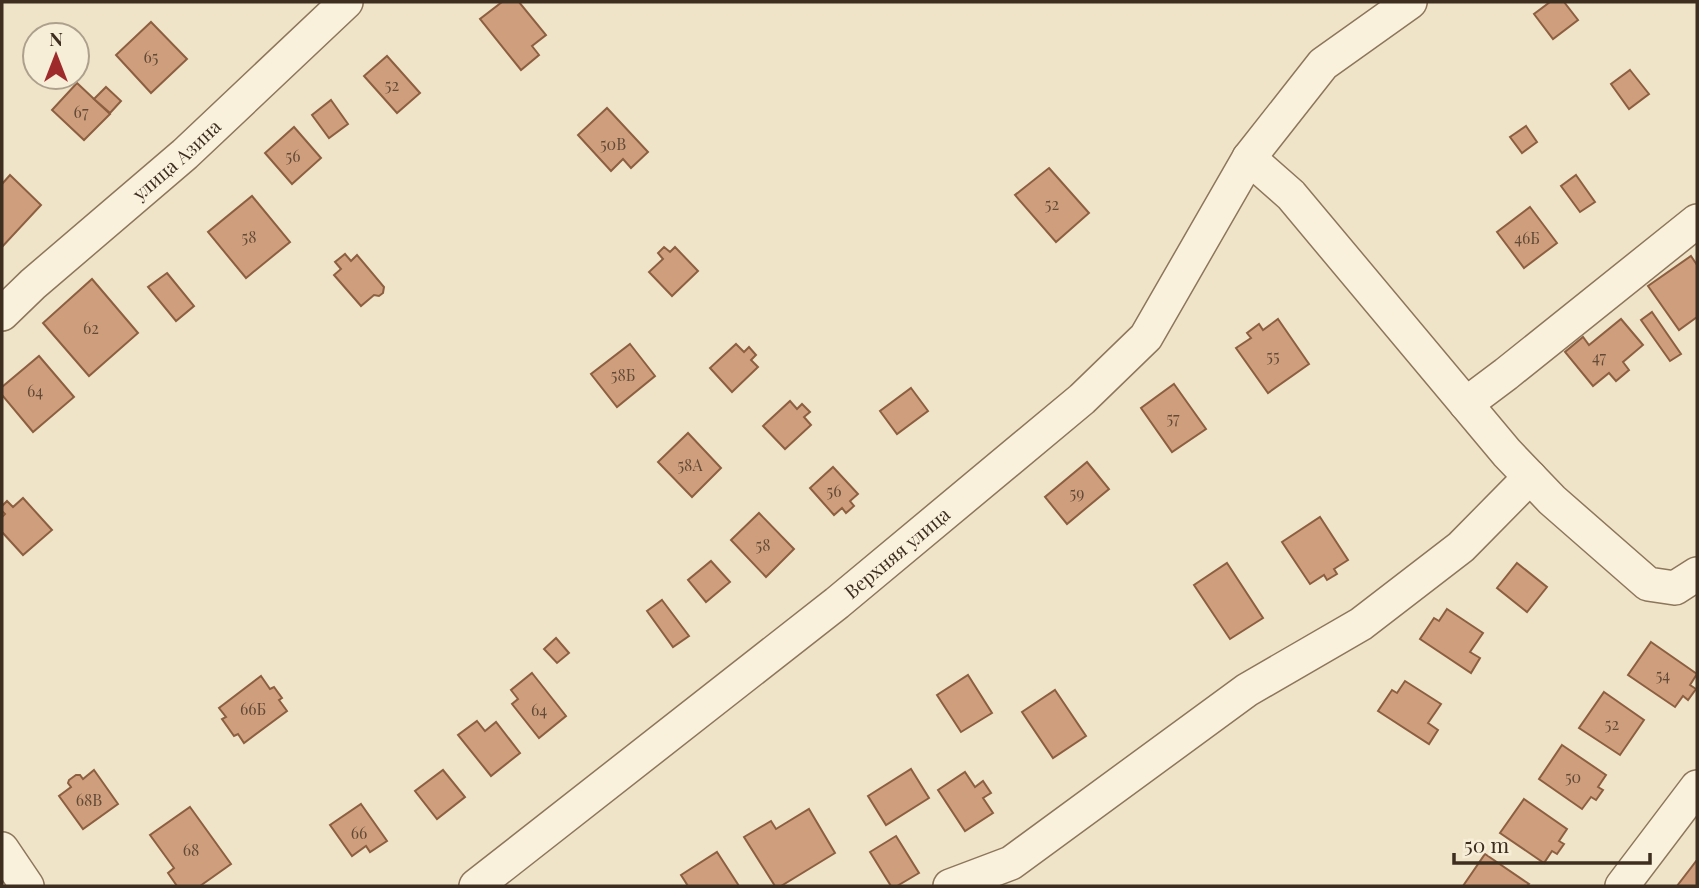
<svg xmlns="http://www.w3.org/2000/svg" width="1699" height="888" viewBox="0 0 1699 888" font-family="'Playfair Display',serif">
<rect width="100%" height="100%" fill="#f0e4c8"/>
<g fill="#cf9f7d" stroke="#8d5f41" stroke-width="2">
<polygon points="502,2 519,2 546,35 532,46 539,55 521,70 480,19"/>
<polygon points="1550,2 1564,2 1578,20 1553,39 1534,14"/>
<polygon points="151,22 187,59 151,93 116,55"/>
<polygon points="387,56 420,93 397,113 364,76"/>
<polygon points="1630,70 1649,94 1629,109 1611,84"/>
<polygon points="77,83 110,114 84,140 52,110"/>
<polygon points="106,87 121,101 110,113 94,99"/>
<polygon points="331,100 348,124 329,138 312,115"/>
<polygon points="607,108 648,152 631,168 623,159 611,171 578,135"/>
<polygon points="1526,126 1537,142 1522,153 1510,137"/>
<polygon points="294,127 321,158 292,184 265,153"/>
<polygon points="1049,168 1089,213 1056,242 1015,195"/>
<polygon points="10,175 41,205 2,247 2,184"/>
<polygon points="1576,175 1595,202 1580,212 1561,186"/>
<polygon points="252,196 290,242 246,278 208,232"/>
<polygon points="1530,207 1557,243 1524,268 1497,232"/>
<polygon points="664,247 670,252 675,247 698,271 672,296 649,272 663,259 658,253"/>
<polygon points="345,254 351,261 357,255 384,287 383,293 379,296 374,295 361,306 334,275 341,269 335,262"/>
<polygon points="1691,256 1697,265 1697,317 1679,330 1648,286"/>
<polygon points="167,273 194,306 176,321 148,287"/>
<polygon points="92,279 138,333 89,376 43,323"/>
<polygon points="1652,312 1681,354 1670,361 1641,320"/>
<polygon points="1278,319 1309,364 1268,393 1236,348 1251,338 1247,333 1259,324 1263,330"/>
<polygon points="1621,319 1643,345 1623,362 1629,370 1616,381 1609,373 1593,386 1565,352 1583,337 1589,345"/>
<polygon points="630,344 655,376 617,407 591,374"/>
<polygon points="736,344 744,352 749,347 756,355 751,360 758,367 732,392 710,368"/>
<polygon points="39,356 74,397 33,432 2,395 2,387"/>
<polygon points="1174,384 1206,429 1172,452 1141,408"/>
<polygon points="911,388 928,411 897,434 880,411"/>
<polygon points="790,401 797,409 802,404 810,412 804,417 811,425 785,449 763,426"/>
<polygon points="688,433 721,468 692,497 658,462"/>
<polygon points="1087,462 1109,489 1067,524 1045,497"/>
<polygon points="833,467 858,494 850,501 854,506 846,513 842,508 834,515 810,488"/>
<polygon points="23,498 52,530 23,555 2,532 2,517 5,514 2,511 2,506 7,501 13,507"/>
<polygon points="759,513 794,549 766,577 731,540"/>
<polygon points="1320,517 1348,560 1334,569 1337,574 1327,580 1324,575 1310,584 1282,542"/>
<polygon points="711,561 730,582 706,602 688,580"/>
<polygon points="1227,563 1263,618 1230,639 1194,585"/>
<polygon points="1517,563 1547,587 1527,612 1497,588"/>
<polygon points="662,600 689,636 673,647 647,611"/>
<polygon points="1447,609 1483,633 1470,652 1480,658 1471,673 1420,639 1434,618 1439,621"/>
<polygon points="556,638 569,653 557,663 544,649"/>
<polygon points="1651,642 1697,674 1690,685 1696,689 1688,700 1683,696 1675,707 1628,675"/>
<polygon points="532,673 566,716 539,738 512,704 518,699 511,690"/>
<polygon points="968,675 992,713 961,732 937,695"/>
<polygon points="261,676 270,689 274,687 282,698 279,700 287,711 244,743 238,734 234,736 222,719 226,717 219,708"/>
<polygon points="1405,681 1441,704 1428,723 1438,730 1429,744 1378,711 1392,690 1397,693"/>
<polygon points="1055,690 1086,736 1053,758 1022,712"/>
<polygon points="1604,692 1644,720 1620,755 1579,728"/>
<polygon points="477,721 485,731 496,722 520,753 491,776 458,735"/>
<polygon points="1562,745 1606,775 1598,787 1603,790 1596,800 1591,797 1582,809 1539,779"/>
<polygon points="911,769 929,798 886,825 868,796"/>
<polygon points="94,770 118,804 83,829 59,796 71,787 68,783 69,780 76,775 80,775 83,779"/>
<polygon points="443,770 465,797 437,819 415,791"/>
<polygon points="965,772 975,787 983,781 991,793 983,798 993,813 965,831 938,790"/>
<polygon points="1524,799 1567,829 1559,841 1564,844 1557,854 1552,851 1544,863 1500,833"/>
<polygon points="361,804 387,841 370,852 366,846 352,856 330,825"/>
<polygon points="190,807 231,864 200,886 177,886 168,873 174,868 150,835"/>
<polygon points="809,809 835,853 781,886 775,886 744,837 771,821 776,829"/>
<polygon points="896,836 919,873 897,886 891,886 870,852"/>
<polygon points="717,852 739,886 688,886 681,875"/>
<polygon points="1485,854 1529,884 1527,886 1463,886"/>
<polygon points="1697,860 1697,886 1677,886"/>
</g>
<g fill="none" stroke-linecap="round" stroke-linejoin="round">
<defs>
<g id="minor">
<polyline points="1249,158 1291,195 1507,453 1552,500 1648,584 1675,588 1697,574"/>
<path id="s1" d="M2 314 33 284 185 154 346 2"/>
<polyline points="1466,404 1506,374 1697,221"/>
<polyline points="2,849 27,886"/>
<path id="s2" d="M476 886 837 603 1082 399 1146 337 1249 158 1323 64 1410 2"/>
<polyline points="950,886 1011,863 1247,690 1361,624 1461,547 1530,477"/>
<polyline points="1622,886 1697,787"/>
</g>
</defs>
<use href="#minor" stroke="#8d765c" stroke-width="36"/>
<use href="#minor" stroke="#faf1dc" stroke-width="33"/>
</g>
<g text-anchor="middle" stroke-width="6" stroke-linejoin="round" paint-order="stroke">
<g font-size="16" fill="#624a37">
<text x="151" y="63">65</text>
<text x="392" y="91">52</text>
<text x="81" y="118">67</text>
<text x="613" y="150">50В</text>
<text x="293" y="162">56</text>
<text x="1052" y="210">52</text>
<text x="249" y="243">58</text>
<text x="1527" y="244">46Б</text>
<text x="91" y="334">62</text>
<text x="1273" y="362">55</text>
<text x="1599" y="363">47</text>
<text x="623" y="381">58Б</text>
<text x="35" y="397">64</text>
<text x="1173" y="424">57</text>
<text x="690" y="471">58А</text>
<text x="834" y="497">56</text>
<text x="1077" y="499">59</text>
<text x="763" y="551">58</text>
<text x="1663" y="681">54</text>
<text x="253" y="715">66Б</text>
<text x="539" y="716">64</text>
<text x="1612" y="730">52</text>
<text x="1573" y="783">50</text>
<text x="89" y="806">68В</text>
<text x="359" y="839">66</text>
<text x="191" y="856">68</text>
</g>
<g font-size="19" fill="#3d2e20" stroke="#f7eed8">
<text dy="7" stroke="none"><textPath href="#s1" startOffset="233">улица Азина</textPath></text>
<text dy="7" stroke="none"><textPath href="#s2" startOffset="537">Верхняя улица</textPath></text>
</g>
</g>
<rect width="1699" height="888" fill="none" stroke="#3d2e20" stroke-width="7"/>
<g transform="translate(56 56)"><circle r="33" fill="#f7eed8" stroke="#ada18e" stroke-width="2"/>
<path d="M0-5L12 26L0 18L-12 26Z" fill="#9e2a2b"/>
<text y="-10" font-size="19" font-weight="bold" text-anchor="middle" fill="#3d2e20">N</text>
</g>
<path d="M1454 853v10h196v-10" fill="none" stroke="#3d2e20" stroke-width="3.5"/>
<text x="1464" y="853" font-size="21" fill="#3d2e20" stroke="#f7eed8" stroke-width="5" paint-order="stroke">50 m</text>
</svg>
